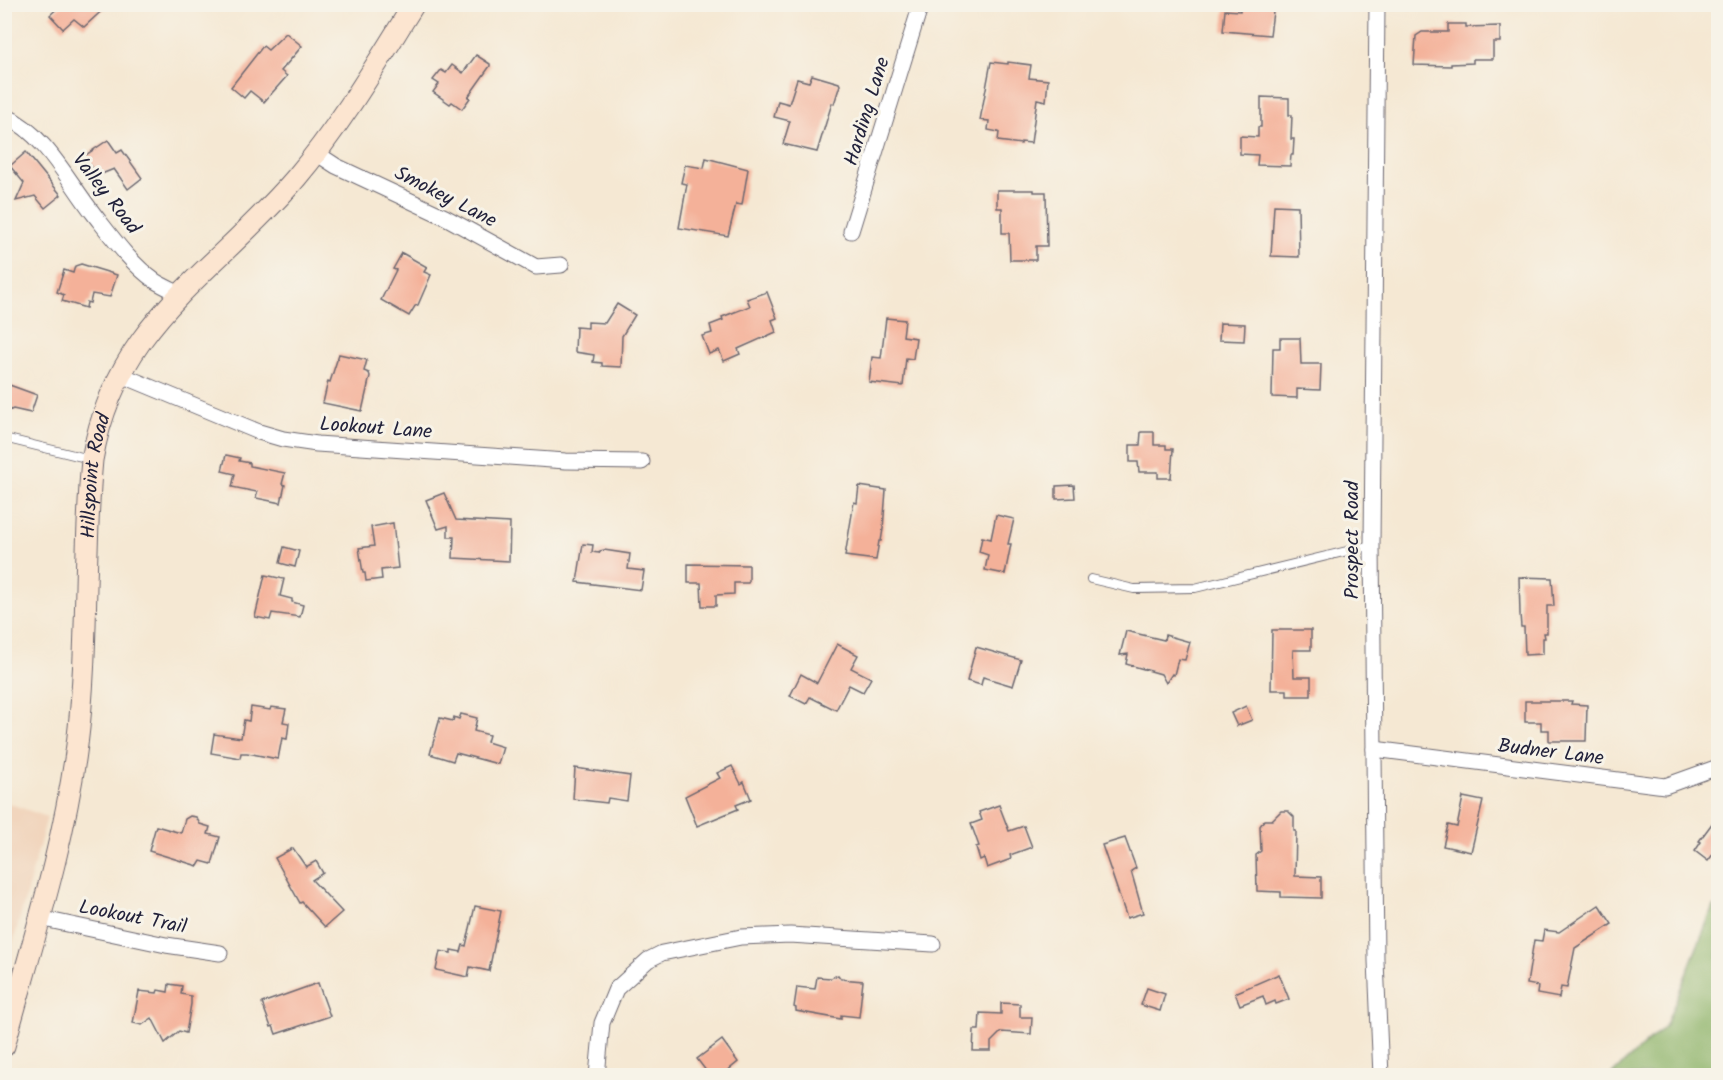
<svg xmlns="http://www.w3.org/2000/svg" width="1723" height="1080" viewBox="0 0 1723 1080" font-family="Kalam,sans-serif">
<rect width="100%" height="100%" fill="#f7f3e8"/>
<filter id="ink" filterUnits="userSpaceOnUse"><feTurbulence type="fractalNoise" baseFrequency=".0167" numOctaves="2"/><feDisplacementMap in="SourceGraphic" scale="12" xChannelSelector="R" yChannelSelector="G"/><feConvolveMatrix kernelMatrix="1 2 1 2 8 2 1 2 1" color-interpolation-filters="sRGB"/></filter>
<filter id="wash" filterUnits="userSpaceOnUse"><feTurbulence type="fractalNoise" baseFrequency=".008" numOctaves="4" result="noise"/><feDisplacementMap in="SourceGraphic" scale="24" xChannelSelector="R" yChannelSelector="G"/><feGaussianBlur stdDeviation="1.35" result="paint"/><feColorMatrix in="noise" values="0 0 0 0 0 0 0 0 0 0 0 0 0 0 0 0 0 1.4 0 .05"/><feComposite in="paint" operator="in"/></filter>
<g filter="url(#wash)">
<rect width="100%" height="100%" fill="#f5e8d3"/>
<polygon fill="#f1d5bd" points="5,802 47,817 5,973 4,802"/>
<polygon fill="#8cb267" stroke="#576a51" stroke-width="1.5" points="1718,906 1718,1075 1611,1075 1666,1025 1713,907"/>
<g id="blocks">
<g fill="#f4b199">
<polygon points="62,4 109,4 84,27 74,19 63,29 50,15"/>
<polygon points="1240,4 1274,4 1270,35 1223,31 1225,10 1240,11"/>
<polygon points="1448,24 1466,24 1466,27 1500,26 1500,42 1493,42 1493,59 1473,59 1473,63 1451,64 1451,66 1414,65 1416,36 1422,32 1448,32"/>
<polygon points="286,33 302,46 281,71 287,76 264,102 250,91 244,98 231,87 263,46 268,50"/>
<polygon points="476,55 490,64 490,66 468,97 470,98 462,109 452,102 450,104 433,92 439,84 433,80 441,70 446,73 452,65 463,73"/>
<polygon points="991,62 1008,64 1008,62 1031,65 1029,78 1048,80 1046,101 1037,99 1031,143 1021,142 1021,144 998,141 999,132 988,130 989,121 980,120"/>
<polygon points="812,75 839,83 840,85 834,104 832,103 817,152 783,144 790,121 774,117 778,101 789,104 797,79 809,82"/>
<polygon points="1261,97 1289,98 1289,115 1292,115 1291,139 1294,139 1293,155 1291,155 1290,166 1257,165 1258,155 1240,154 1240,136 1258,137 1258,127 1261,127"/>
<polygon points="108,140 117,153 122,150 142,178 128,189 114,169 99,175 83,157"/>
<polygon points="26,152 61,195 45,208 35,196 16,201 24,183 10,166"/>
<polygon points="706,158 748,169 742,205 736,204 728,236 679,228 687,184 681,183 685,165 704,168"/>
<polygon points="997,190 1034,190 1034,192 1046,192 1047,246 1036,246 1036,260 1010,260 1009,233 1002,233 1002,208 997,208"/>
<polygon points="1274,205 1298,206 1299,257 1271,256"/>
<polygon points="402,253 427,267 424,272 431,275 418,305 415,306 409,316 381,300 396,270 393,269"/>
<polygon points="81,264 117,275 110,297 92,294 90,303 87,302 86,308 62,301 64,295 57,292 64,270 73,273 75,266"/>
<polygon points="767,292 777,318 772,320 776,332 738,349 740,354 724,361 719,350 709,354 702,336 712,333 710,325 723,320 722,317 750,306 747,299"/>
<polygon points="617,304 635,315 622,336 621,367 602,366 602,363 593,362 594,355 575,352 576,327 588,328 588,322 605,323"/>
<polygon points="886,318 905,320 903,336 916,338 913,359 906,358 903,386 869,382 872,357 881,358"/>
<polygon points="1220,323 1245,324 1244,341 1219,340"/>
<polygon points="1280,338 1300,338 1301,364 1321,364 1320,390 1297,389 1297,398 1272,397 1273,348 1280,348"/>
<polygon points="339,354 367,360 364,371 369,373 370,376 362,411 323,403 328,381 330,382"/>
<polygon points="4,383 37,395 31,413 13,409 4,413"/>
<polygon points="1141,432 1154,432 1154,445 1166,445 1166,449 1173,449 1171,478 1158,478 1158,472 1139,472 1138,462 1130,462 1130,445 1140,445"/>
<polygon points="226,455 240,458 239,461 250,463 250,466 285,473 282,484 285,485 281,503 256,498 257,492 232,487 235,474 222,471"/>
<polygon points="1074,485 1075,498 1056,499 1056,486"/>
<polygon points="859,486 886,490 883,529 881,541 879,541 876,560 845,556 854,502 857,503"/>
<polygon points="444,493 456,520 510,523 509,561 453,558 454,537 448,537 448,526 438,529 426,500"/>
<polygon points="996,515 1014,519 1008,544 1011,544 1005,574 985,570 988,555 979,552 982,537 991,539"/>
<polygon points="393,523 398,568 381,570 382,579 366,581 365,573 363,573 359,548 374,546 371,527"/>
<polygon points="583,544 593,545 592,552 599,553 600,551 604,550 630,554 628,569 644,571 641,590 577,582"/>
<polygon points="284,547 299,551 295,567 280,563"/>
<polygon points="688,564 749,565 749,581 748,583 734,583 734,594 716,595 716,606 702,606 701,583 688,583"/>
<polygon points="265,575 284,579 280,596 292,599 292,602 303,605 300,617 272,613 270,620 255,617"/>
<polygon points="1519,577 1552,578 1554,606 1547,606 1547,633 1544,633 1545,638 1543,638 1543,654 1525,655 1524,627 1521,627 1520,614"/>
<polygon points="1272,630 1311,630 1311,650 1293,650 1294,677 1311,677 1311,696 1287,696 1287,690 1271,690"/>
<polygon points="1126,631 1164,640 1165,635 1190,642 1185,660 1178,659 1174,675 1172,674 1166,683 1161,674 1126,664 1128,654 1120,655"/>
<polygon points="837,644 858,655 851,668 871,678 863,692 849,685 836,710 810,697 806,704 790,696 801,674 817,683"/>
<polygon points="976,647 1021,660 1013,686 983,677 981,685 967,681"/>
<polygon points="1525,701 1572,701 1571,704 1587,705 1586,741 1549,741 1549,730 1541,730 1541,722 1525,722"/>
<polygon points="1246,706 1252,720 1237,726 1231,713"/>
<polygon points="251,707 270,710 271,707 286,709 283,722 289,723 287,739 282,738 278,759 247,753 241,753 240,758 211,753 214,734 241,738 244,720 249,721"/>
<polygon points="461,714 477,718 474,731 489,735 487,742 503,747 498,764 456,753 453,761 430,754 440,718 453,721 454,717 459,719"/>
<polygon points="732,766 741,784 744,782 751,799 736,805 738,809 697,826 685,796 720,778 717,773"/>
<polygon points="575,768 630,776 627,801 608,798 607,803 573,799"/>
<polygon points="1463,797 1483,801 1471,852 1443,846 1448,825 1457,827"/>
<polygon points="999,805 1009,831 1024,826 1032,847 1010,855 1011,859 987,868 984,858 980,860 976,847 979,846 971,824 982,820 979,812"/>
<polygon points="1281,811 1288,811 1294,817 1294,831 1296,831 1295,876 1321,877 1321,898 1281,897 1281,892 1257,891 1256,855 1261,851 1260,826 1264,820 1272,820"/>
<polygon points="1719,814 1719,856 1714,853 1708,861 1695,851 1701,842 1699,841"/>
<polygon points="190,816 196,817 200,824 210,827 208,834 220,837 212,864 201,861 198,866 149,851 156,826 181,833 185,819"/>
<polygon points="1125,838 1136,868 1131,871 1143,913 1127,918 1102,845"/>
<polygon points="293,848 306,867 316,861 323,873 312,880 342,912 325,927 302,902 300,903 275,858"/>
<polygon points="1599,905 1612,924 1575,948 1567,988 1561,987 1559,998 1537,994 1538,986 1527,984 1534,940 1542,941 1544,930 1559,932"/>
<polygon points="475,906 501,911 489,971 470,967 468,977 436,970 440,951 451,953 451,950 461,952 463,945 466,946"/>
<polygon points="1279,974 1289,999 1276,1004 1275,1001 1266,1005 1263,996 1240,1005 1235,993"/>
<polygon points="838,975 841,979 863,981 859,1017 841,1015 841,1019 796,1011 796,1008 794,1007 797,987 815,989 817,977 831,978"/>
<polygon points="318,983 330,1016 276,1034 273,1026 271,1027 262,1003"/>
<polygon points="169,984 182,986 181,994 191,996 191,1004 186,1033 179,1031 165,1043 152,1018 142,1025 133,1023 139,991 157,993 158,990 168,992"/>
<polygon points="1147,988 1165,994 1160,1011 1141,1005"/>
<polygon points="1001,1003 1020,1004 1020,1017 1032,1017 1031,1034 1001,1032 991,1042 991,1051 973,1051 974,1030 979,1030 980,1013 1001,1014"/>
<polygon points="722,1040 738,1062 721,1076 710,1076 697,1059"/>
</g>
</g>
</g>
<g filter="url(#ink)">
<use href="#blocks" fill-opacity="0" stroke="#6c6770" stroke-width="1.5"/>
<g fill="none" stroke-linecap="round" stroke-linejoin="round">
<defs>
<g id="lane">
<polyline points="4,438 90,459"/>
<polyline points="1091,579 1134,589 1195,588 1372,545"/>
</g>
<g id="street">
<polyline points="1377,4 1372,545 1376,961 1381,1076"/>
<path d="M4 115C46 135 66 178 93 213 111 236 131 264 155 281 163 286 172 290 180 294"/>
<polyline points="316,153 336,166 445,217 536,267 561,265"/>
<polyline points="851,231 921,4"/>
<polyline points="119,374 259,432 283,439 317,444 566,461 642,462"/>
<polyline points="1374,749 1665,786 1718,767"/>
<polyline points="39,918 166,945 220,953"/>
<polyline points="597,1076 602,1023 616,989 648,960 662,953 741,937 790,935 933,944"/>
</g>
<g id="secondary">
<path id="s1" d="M4 1046C31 947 64 847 77 745 89 651 83 555 92 460 116 321 213 275 296 178 341 125 377 63 414 4"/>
</g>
</defs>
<use href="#lane" stroke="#6c6770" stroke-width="10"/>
<use href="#street" stroke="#6c6770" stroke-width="17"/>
<use href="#secondary" stroke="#6c6770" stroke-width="23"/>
<use href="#lane" stroke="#fff" stroke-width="8"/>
<use href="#street" stroke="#fff" stroke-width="15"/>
<use href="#secondary" stroke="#fce5d0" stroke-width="21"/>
</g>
</g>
<g text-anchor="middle" stroke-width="6" stroke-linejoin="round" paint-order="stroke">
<g font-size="20" fill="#22223b" stroke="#f7f3e8">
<text transform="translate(866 111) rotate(-73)" y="7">Harding Lane</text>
<text transform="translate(107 193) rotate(52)" y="7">Valley Road</text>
<text transform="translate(446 196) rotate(27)" y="7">Smokey Lane</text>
<text transform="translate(376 427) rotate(4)" y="7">Lookout Lane</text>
<text dy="7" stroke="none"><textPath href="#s1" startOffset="580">Hillspoint Road</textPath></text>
<text transform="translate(1351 540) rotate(-90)" y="7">Prospect Road</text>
<text transform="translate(1551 751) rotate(7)" y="7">Budner Lane</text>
<text transform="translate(133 916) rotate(11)" y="7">Lookout Trail</text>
</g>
</g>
<rect width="1723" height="1080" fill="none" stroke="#f7f3e8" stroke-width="24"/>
</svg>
